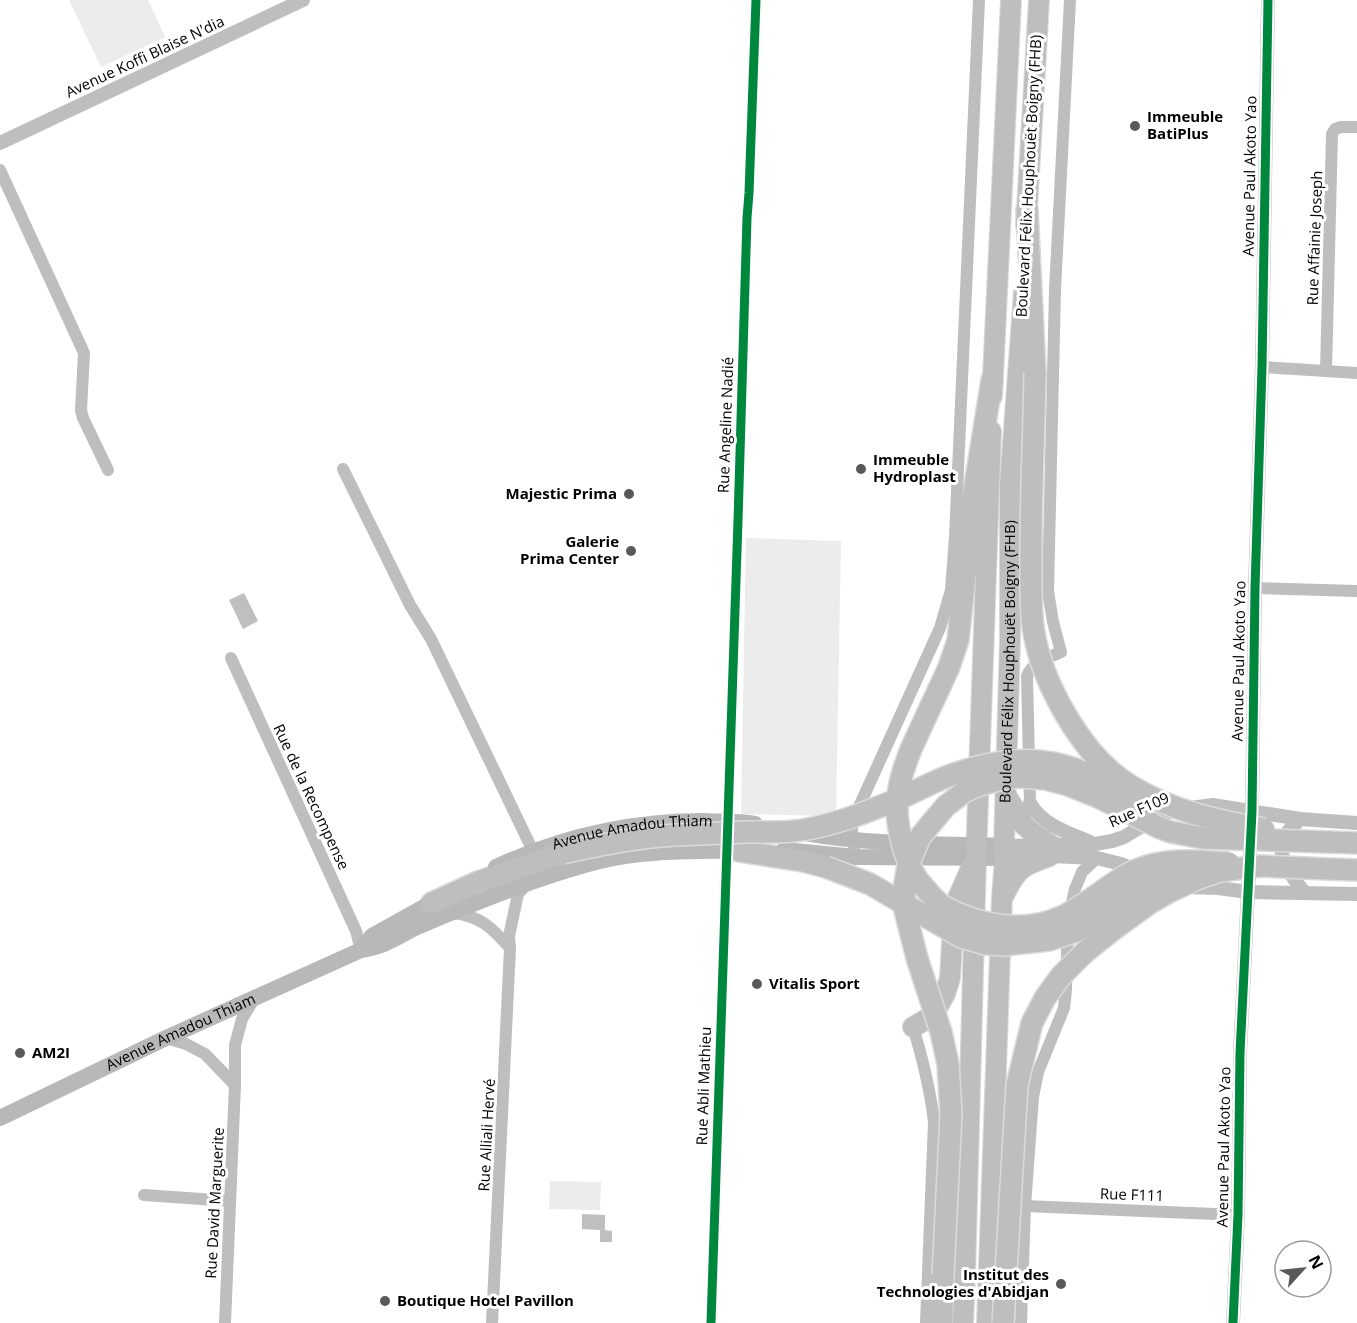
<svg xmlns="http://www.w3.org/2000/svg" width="1357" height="1323" viewBox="0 0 1357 1323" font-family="'Open Sans',sans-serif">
<rect width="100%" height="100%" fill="#fff"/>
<g fill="#ececec">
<polygon points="69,0 148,0 165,37 101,67"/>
<polygon points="746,538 841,541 836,816 741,814"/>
<polygon points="550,1181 601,1182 600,1210 549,1209"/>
</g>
<g fill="#bfbfbf">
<polygon points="244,593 258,621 243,629 229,600"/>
<polygon points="582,1214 605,1215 605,1230 612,1231 612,1242 600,1242 600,1230 582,1229"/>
</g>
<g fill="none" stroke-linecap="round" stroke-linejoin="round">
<defs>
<g id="trunk">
<polyline points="1026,226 1039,0"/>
<polyline points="992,396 1011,0"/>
<polyline points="1006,795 1024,825 1033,833 1051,845"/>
<path d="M1004 895C1018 867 1022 866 1050 856"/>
<polyline points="913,1027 927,1019 936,1010 945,994 950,978 954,907 972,866"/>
<polyline points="963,1323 965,1276 976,858 991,431"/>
<path id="s3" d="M987 1323 1002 897 1005 858 1004 846 1010 641V483L1024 292"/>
</g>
<g id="motorway">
<polyline points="1027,210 1035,373"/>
<polyline points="911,749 949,667 958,640 974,492 992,380"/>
<polyline points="1329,842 1357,843"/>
<polyline points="739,851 803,861 826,867"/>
<polyline points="1328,869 1357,870"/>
<polyline points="432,903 478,882 563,853"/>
<polyline points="942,1323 943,1275"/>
</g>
</defs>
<use href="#trunk" stroke="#dbdbdb" stroke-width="22"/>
<use href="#motorway" stroke="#dbdbdb" stroke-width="24"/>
<g stroke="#bebebe" stroke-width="12">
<polyline points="0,170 84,353 81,410 83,418 108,470"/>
<polyline points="1262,367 1357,373"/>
<polyline points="1326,371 1332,134 1335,129 1341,127 1357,127"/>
<polyline points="343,469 410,605 431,639 533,851"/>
<polyline points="1255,588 1357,591"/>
<polyline points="231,658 356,931 361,950"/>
<path d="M1025 812 1030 803 1027 676C1032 662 1048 658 1061 652L1053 622 1048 591 1055 290 1070 0"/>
<polyline points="854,848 852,831 853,820 940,628 951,590 955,537 979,0"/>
<path d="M453 913C481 916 492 928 510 948"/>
<path d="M913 1027C923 1060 930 1087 934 1122L926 1323"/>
<polyline points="166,1038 186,1044 205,1054 235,1085"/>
<polyline points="144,1195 230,1201"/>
<polyline points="1025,1206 1238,1215"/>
<polyline points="225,1323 235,1085 235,1045 242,1019 254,999"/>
<polyline points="492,1323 510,948 509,936 518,894 527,884"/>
<polyline points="711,1323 738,521 747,218 749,193 756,0"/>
<polyline points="1021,1323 1025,1206 1033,1097 1038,1072 1064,1008 1066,990 1068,919 1075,889 1082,872 1097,858"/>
</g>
<g stroke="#bebebe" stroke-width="14">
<polyline points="0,143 303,0"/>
<path d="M1030 803C1042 825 1069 833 1090 842"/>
<path d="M1300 819C1296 824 1290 828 1287 833 1272 854 1292 876 1304 892"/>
<polyline points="1004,846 1095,844 1112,841 1124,837 1162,814 1175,810 1213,805 1300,819 1357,823"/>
<polyline points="1005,858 1050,856 1097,858 1121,864 1139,871"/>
<polyline points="1185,887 1218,888 1248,892 1357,894"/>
<polyline points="1233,1323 1238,1215 1240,1053 1252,811 1255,588 1262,367 1268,0"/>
</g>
<g stroke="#b8b8b8" stroke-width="16">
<path d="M804 833C870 845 937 844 1004 846"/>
<polyline points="784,850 856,857 1005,858"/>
<path id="s1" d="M496 867C561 837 632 821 704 821 720 822 738 821 755 824"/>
<polyline points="361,950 372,936 442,897"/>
<path id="s2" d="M0 1118 166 1038 361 950C383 947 396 938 415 928 442 916 469 905 496 895 530 882 564 870 600 861 649 849 700 852 750 850"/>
</g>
<use href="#trunk" stroke="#bebebe" stroke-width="20"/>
<use href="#motorway" stroke="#bebebe" stroke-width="21"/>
<defs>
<g id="motorway-bridge">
<path d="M1035 373C1034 432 1031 491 1031 550 1031 575 1030 602 1033 627 1041 682 1082 757 1131 786 1172 811 1217 821 1264 829"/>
<path d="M911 749C906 762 901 775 899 788 893 815 902 857 918 880 926 889 933 899 943 906 949 910 957 913 964 916 996 928 1029 931 1061 917 1086 906 1109 883 1134 871 1164 857 1197 861 1229 863"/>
<path d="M563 853C600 845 637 837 675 835 699 834 723 833 747 832 766 832 784 833 802 830 836 825 869 811 901 798 916 791 931 783 946 777 984 762 1026 755 1066 766 1093 773 1110 789 1133 802"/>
<polyline points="826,867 870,884 961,937 985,944 1005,945 1049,940 1077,931 1142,887 1160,878 1186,869"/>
<polyline points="943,1275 951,1114 948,1064 941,1032 917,958 905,911 904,888 908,865 920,837 934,820 946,806 964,792 974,787 1002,779 1020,777 1045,779 1068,785 1098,797 1160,828 1171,832 1203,838 1329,842"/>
<polyline points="1003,1323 1017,1085 1032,1023 1045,998 1061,976 1085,952 1114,929 1150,903 1169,892 1199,878 1220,871 1260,866 1328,869"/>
</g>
</defs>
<use href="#motorway-bridge" stroke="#dbdbdb" stroke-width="24" stroke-linecap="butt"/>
<use href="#motorway-bridge" stroke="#bebebe" stroke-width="21"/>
<defs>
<g id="cycleway">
<polyline points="711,1323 738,521 747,218 749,193 756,0"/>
<polyline points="1233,1323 1238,1215 1240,1053 1252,811 1255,588 1262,367 1268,0"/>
</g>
</defs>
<use href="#cycleway" stroke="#fff" stroke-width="13"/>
<use href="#cycleway" stroke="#00873e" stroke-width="9"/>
</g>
<g fill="#595959" stroke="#fff" stroke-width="2">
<circle cx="1135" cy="126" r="6"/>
<circle cx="861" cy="469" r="6"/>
<circle cx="629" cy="494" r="6"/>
<circle cx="631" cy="551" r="6"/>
<circle cx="757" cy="984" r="6"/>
<circle cx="20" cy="1053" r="6"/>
<circle cx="1061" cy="1284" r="6"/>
<circle cx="385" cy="1301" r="6"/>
</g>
<g text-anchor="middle" stroke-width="6" stroke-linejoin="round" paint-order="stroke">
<g font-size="15" fill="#000" stroke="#fff">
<text transform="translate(145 57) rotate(-25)" y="5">Avenue Koffi Blaise N'dia</text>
<text transform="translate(1029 176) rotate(-87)" y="5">Boulevard Félix Houphouët Boigny (FHB)</text>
<text transform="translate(1250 176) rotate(-89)" y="5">Avenue Paul Akoto Yao</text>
<text transform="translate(1315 238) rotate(-88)" y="5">Rue Affainie Joseph</text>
<text transform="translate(726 425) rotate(-88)" y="5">Rue Angeline Nadié</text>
<text dy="5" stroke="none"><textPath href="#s3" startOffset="662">Boulevard Félix Houphouët Boigny (FHB)</textPath></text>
<text transform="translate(1239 661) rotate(-89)" y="5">Avenue Paul Akoto Yao</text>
<text transform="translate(311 797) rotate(65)" y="5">Rue de la Recompense</text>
<text transform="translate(1139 810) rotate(-24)" y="5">Rue F109</text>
<text dy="5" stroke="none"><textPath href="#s1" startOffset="142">Avenue Amadou Thiam</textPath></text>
<text dy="5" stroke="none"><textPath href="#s2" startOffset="200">Avenue Amadou Thiam</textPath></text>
<text transform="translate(704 1086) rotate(-88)" y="5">Rue Abli Mathieu</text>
<text transform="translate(487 1135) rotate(-87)" y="5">Rue Alliali Hervé</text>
<text transform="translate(1224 1147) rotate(-89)" y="5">Avenue Paul Akoto Yao</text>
<text transform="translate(1132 1195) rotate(2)" y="5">Rue F111</text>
<text transform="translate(215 1203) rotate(-87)" y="5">Rue David Marguerite</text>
</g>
<g font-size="15" font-weight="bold" fill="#000" stroke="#fff" text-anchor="start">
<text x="1147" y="122">Immeuble<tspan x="1147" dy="17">BatiPlus</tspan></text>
<text x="873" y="465">Immeuble<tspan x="873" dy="17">Hydroplast</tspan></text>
<text x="617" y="499" text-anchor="end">Majestic Prima</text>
<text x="619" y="547" text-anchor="end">Galerie<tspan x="619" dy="17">Prima Center</tspan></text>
<text x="769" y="989">Vitalis Sport</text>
<text x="32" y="1058">AM2I</text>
<text x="1049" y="1280" text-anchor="end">Institut des<tspan x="1049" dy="17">Technologies d'Abidjan</tspan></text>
<text x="397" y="1306">Boutique Hotel Pavillon</text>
</g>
</g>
<g transform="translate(1303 1269) rotate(63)"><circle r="28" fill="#ffffff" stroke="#999999" stroke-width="1.5"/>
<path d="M0-4.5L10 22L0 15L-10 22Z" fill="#595959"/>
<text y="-9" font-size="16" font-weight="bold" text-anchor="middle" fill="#000000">N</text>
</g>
</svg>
